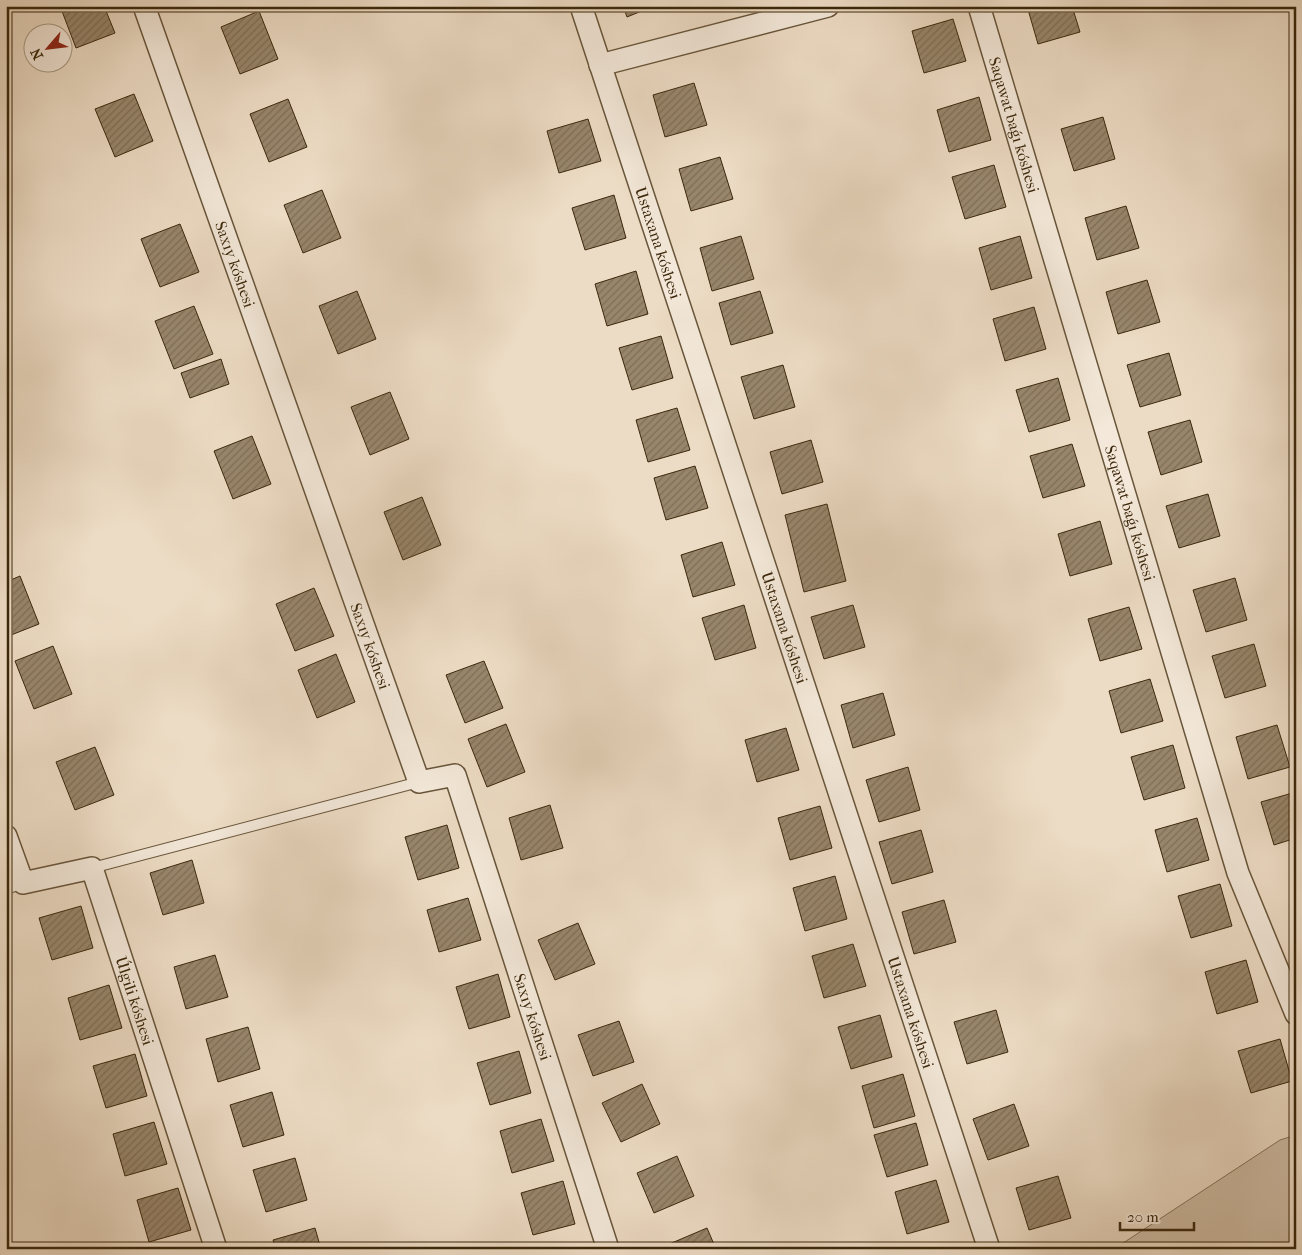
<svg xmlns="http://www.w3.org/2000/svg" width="1302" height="1255" viewBox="0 0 1302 1255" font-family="'IM FELL French Canon',serif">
<defs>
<pattern id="building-hatch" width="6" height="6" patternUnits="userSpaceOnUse" patternTransform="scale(1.25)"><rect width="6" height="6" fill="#98866c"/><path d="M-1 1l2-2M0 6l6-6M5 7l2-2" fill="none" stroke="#7d6e57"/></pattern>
</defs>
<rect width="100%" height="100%" fill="#eddcc5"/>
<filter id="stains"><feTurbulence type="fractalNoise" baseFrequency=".004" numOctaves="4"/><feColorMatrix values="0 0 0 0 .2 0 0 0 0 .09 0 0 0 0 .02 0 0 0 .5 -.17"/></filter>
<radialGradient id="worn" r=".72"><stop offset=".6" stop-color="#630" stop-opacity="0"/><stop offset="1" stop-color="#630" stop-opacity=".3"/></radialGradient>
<polygon fill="#cfbda6" stroke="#867259" points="1296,1135 1296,1249 1114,1249 1280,1140"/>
<g fill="url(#building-hatch)" stroke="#3c280c">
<polygon points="60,6 104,6 115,33 76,48"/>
<polygon points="623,6 654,6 627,17"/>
<polygon points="1027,6 1072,6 1080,32 1038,44"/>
<polygon points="259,11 278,59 240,74 221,27"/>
<polygon points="953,19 966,61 924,73 912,31"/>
<polygon points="694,83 707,125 665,137 653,95"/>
<polygon points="134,94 153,141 115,157 95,109"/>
<polygon points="979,97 991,140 949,152 937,110"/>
<polygon points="288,99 307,147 269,162 250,114"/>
<polygon points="1103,117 1115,159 1074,171 1061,129"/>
<polygon points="588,119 601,161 559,173 547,131"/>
<polygon points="720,157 733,199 691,211 679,169"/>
<polygon points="994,165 1006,207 965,219 952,177"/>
<polygon points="322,190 341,238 303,253 284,205"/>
<polygon points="614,195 626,238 585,250 572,208"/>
<polygon points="1126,206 1139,248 1097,260 1085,218"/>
<polygon points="180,224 199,272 160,287 141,239"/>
<polygon points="741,236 754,279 712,291 700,248"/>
<polygon points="1020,236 1032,278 991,290 979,248"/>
<polygon points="636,271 648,314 607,326 595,284"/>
<polygon points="1147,280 1160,322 1118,334 1106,292"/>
<polygon points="357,291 376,339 338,354 319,306"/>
<polygon points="760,291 773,333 731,345 719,303"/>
<polygon points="194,306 213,354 174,369 155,321"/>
<polygon points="1034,307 1046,349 1005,361 993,319"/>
<polygon points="661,336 673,378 632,390 619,348"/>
<polygon points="1169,353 1181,395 1140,407 1127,365"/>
<polygon points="221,359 229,384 190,398 181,373"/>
<polygon points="783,365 795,407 754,419 741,377"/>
<polygon points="1058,378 1070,420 1029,432 1016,390"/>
<polygon points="390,392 409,439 370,455 351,407"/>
<polygon points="677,408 690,450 648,462 636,420"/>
<polygon points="1190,420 1202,462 1161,475 1148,432"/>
<polygon points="252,436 271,484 233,499 214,451"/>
<polygon points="811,440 823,482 782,494 770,452"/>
<polygon points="1072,444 1085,486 1043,498 1030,456"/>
<polygon points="695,466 708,508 666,520 654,478"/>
<polygon points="1208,494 1220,536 1179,548 1166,506"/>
<polygon points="422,497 441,545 403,560 384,512"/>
<polygon points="827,504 846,581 804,592 785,515"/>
<polygon points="1100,521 1112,564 1070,576 1058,534"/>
<polygon points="722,542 735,585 693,597 681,555"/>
<polygon points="20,576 39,624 6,637 6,582"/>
<polygon points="1235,578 1247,620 1206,632 1193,590"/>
<polygon points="314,588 334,636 295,651 276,604"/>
<polygon points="744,605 756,648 715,660 702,618"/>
<polygon points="853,605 865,647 824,659 811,617"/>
<polygon points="1129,607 1142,649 1100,661 1088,619"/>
<polygon points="1254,644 1266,686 1225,698 1212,656"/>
<polygon points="53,646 72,694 34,709 15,661"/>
<polygon points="336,654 355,702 317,718 298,670"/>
<polygon points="484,661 503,708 465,723 446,675"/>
<polygon points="1150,679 1163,721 1121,733 1109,691"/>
<polygon points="883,693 895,735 853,748 841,705"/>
<polygon points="506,724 525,772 487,787 468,739"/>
<polygon points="1277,725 1290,767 1248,779 1236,737"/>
<polygon points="786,728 799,770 757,782 745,740"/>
<polygon points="1173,745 1185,788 1144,800 1131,757"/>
<polygon points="95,747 114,795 75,810 56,762"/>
<polygon points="908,767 920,810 879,822 866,780"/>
<polygon points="1296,792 1296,838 1274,845 1261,802"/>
<polygon points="550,805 563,848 521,860 509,818"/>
<polygon points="820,806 832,848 790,860 778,818"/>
<polygon points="1197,818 1209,860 1167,872 1155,830"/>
<polygon points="447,825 459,868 418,880 405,837"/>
<polygon points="921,830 933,872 892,884 879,842"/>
<polygon points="192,860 204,903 163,915 150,873"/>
<polygon points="835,876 847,919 805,931 793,888"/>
<polygon points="1220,884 1232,926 1191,938 1178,896"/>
<polygon points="468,898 481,940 439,952 427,910"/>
<polygon points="944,900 956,942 914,954 902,912"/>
<polygon points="81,906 93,948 52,960 39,918"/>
<polygon points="578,923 595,964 555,980 538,940"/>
<polygon points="853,944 866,986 824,998 812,956"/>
<polygon points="215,955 228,997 186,1009 174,967"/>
<polygon points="1246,960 1258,1002 1217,1014 1205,972"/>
<polygon points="498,974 510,1017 469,1029 456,987"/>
<polygon points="109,985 122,1028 80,1040 68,998"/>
<polygon points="996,1010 1008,1052 967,1064 954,1022"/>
<polygon points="880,1015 892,1057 851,1069 838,1027"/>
<polygon points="619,1021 634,1062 593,1076 578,1035"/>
<polygon points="248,1027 260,1069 218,1082 206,1039"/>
<polygon points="1280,1039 1292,1081 1251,1093 1238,1051"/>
<polygon points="519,1051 531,1093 490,1105 477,1063"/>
<polygon points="135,1054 147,1096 106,1108 93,1066"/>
<polygon points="903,1074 915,1116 874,1128 862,1086"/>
<polygon points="642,1084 660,1124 621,1142 602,1103"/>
<polygon points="272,1092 284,1135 243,1147 230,1105"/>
<polygon points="1014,1104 1029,1146 988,1160 973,1119"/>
<polygon points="541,1119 554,1161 512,1173 500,1131"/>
<polygon points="154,1122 167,1164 125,1176 113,1134"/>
<polygon points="916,1123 928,1165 887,1177 874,1135"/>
<polygon points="677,1156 694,1196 654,1213 637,1173"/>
<polygon points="295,1158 307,1200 266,1212 253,1170"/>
<polygon points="1058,1176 1071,1218 1029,1230 1016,1188"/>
<polygon points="936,1180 949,1222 907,1234 895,1192"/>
<polygon points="563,1181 575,1224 533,1235 521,1193"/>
<polygon points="178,1188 191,1230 149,1242 137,1200"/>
<polygon points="315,1228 321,1249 276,1249 273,1240"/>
<polygon points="707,1228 716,1249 669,1249 667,1245"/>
</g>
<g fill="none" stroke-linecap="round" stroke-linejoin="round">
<defs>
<g id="lane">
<polyline points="92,868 419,782"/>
<polyline points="6,889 23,883"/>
</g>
<g id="street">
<path id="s1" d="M144 6 419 782 455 775 608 1249"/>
<path id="s2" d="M581 6 989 1249"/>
<path id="s3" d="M979 6 1238 873 1296 1014"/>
<polyline points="600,65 828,6"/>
<path id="s4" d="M6 836 23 883 92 868 216 1249"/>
</g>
</defs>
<use href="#lane" stroke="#68553a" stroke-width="12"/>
<use href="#street" stroke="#68553a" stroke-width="24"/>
<use href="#lane" stroke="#f3e8d9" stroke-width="10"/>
<use href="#street" stroke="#f3e8d9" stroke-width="21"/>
</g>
<g text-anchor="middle" stroke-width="4" stroke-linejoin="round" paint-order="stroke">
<g font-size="16" fill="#3c280c" stroke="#f3e8d9">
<text dy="6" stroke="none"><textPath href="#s3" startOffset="124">Saqawat baǵı kóshesi</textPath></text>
<text dy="6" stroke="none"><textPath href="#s2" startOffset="249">Ustaxana kóshesi</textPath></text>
<text dy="6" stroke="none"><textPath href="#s1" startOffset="274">Saxıy kóshesi</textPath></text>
<text dy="6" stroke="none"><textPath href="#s3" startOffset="529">Saqawat baǵı kóshesi</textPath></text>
<text dy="6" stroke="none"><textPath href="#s2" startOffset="654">Ustaxana kóshesi</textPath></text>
<text dy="6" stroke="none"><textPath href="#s1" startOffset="679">Saxıy kóshesi</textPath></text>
<text dy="6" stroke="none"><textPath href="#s4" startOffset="260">Úlgili kóshesi</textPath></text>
<text dy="6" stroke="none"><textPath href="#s2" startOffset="1059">Ustaxana kóshesi</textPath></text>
<text dy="6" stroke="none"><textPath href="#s1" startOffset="1114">Saxıy kóshesi</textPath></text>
</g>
</g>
<rect width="1302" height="1255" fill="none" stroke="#eddcc5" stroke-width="25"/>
<rect x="8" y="8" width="1287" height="1240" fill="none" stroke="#3c280c" stroke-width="2.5"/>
<rect x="12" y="12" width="1277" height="1230" fill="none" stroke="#3c280c"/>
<g transform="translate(48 48) rotate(242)"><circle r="24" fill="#f3e8d9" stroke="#aa9b87"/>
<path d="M0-4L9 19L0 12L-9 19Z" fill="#8f2418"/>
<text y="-8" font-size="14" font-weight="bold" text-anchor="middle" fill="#3c280c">N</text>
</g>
<path d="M1120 1222v8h74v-8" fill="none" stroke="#3c280c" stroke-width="2.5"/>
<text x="1127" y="1222" font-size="15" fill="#3c280c" stroke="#f3e8d9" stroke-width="4" paint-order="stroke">20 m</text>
<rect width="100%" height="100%" filter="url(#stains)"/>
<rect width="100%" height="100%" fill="url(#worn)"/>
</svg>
